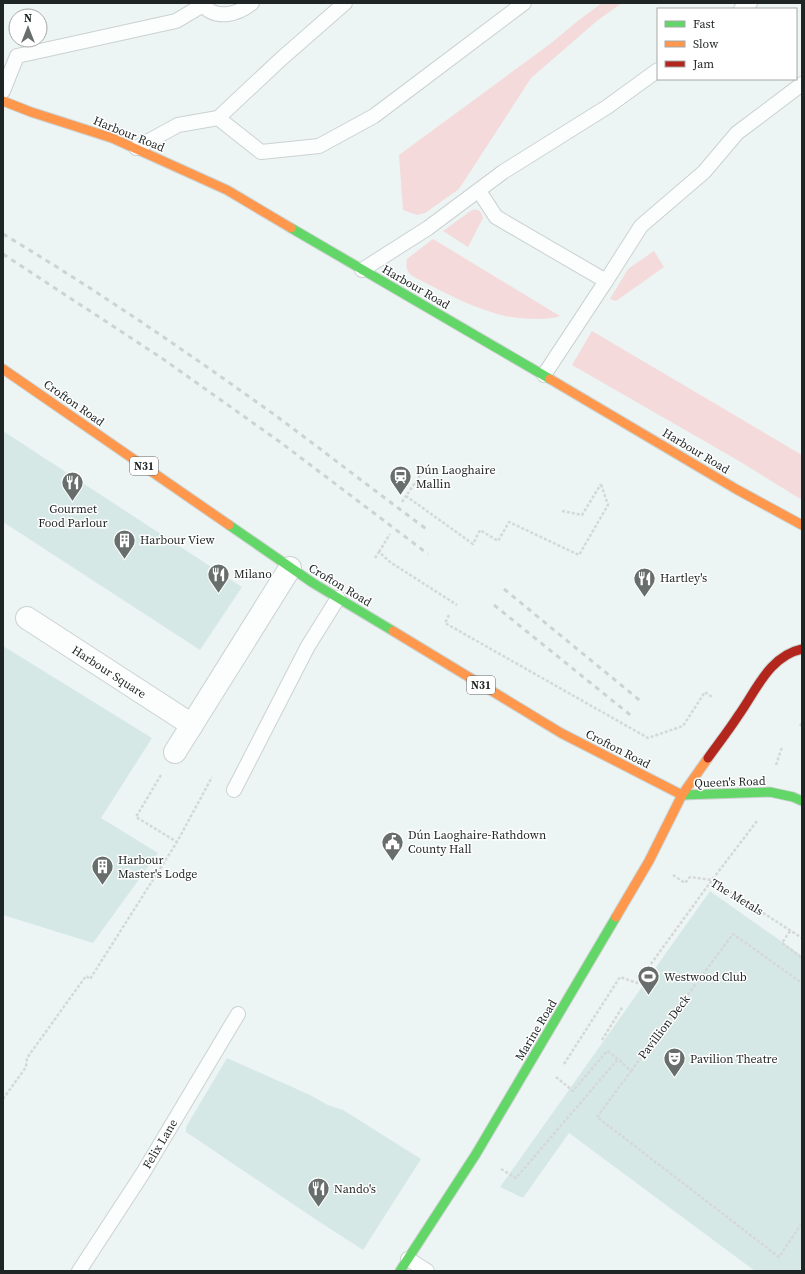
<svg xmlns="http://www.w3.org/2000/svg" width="805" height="1274" viewBox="0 0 805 1274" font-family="'Source Serif 4',serif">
<rect width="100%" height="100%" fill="#ecf5f3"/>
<g fill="#d6e8e5">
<polygon points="3,431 242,587 200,650 3,522"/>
<polygon points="3,646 152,738 101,818 158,853 93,943 3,915"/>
<polygon points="710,891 802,956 802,1271 755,1271 569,1133 523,1198 500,1187"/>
<polygon points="227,1058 310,1095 328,1105 343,1110 421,1159 363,1250 315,1219 186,1132 186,1127"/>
</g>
<g fill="#f5dadc">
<polygon points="602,3 622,3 598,20 531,78 459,189 425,213 417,215 403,210 399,155 550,44 579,20"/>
<path d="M472 210C479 209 481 211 483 218L468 247 443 231Z"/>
<path d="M433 239 560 316C545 321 521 319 505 316 477 309 452 297 426 283 421 280 414 278 410 274 406 270 406 264 407 259Z"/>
<polygon points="654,251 664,267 616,301 610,299 628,269"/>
<polygon points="592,331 802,455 802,500 739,461 572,365"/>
</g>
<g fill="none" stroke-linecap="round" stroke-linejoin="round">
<defs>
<g id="lane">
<path d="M201 3C215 21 237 15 252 3"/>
<polyline points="741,9 750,3"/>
<polyline points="3,91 17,56 176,21 203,5"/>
<polyline points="218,118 261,152 319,146 374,116 524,3"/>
<polyline points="136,148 178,125 218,118 281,59 345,3"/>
<polyline points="479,191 496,217 606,281 544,375"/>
<polyline points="362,270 428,228 503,172 607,107 658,70"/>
<polyline points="606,281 641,226 704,172 737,133 802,84"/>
<polyline points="234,790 308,646 338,598"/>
<polyline points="408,1259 427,1271"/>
<polyline points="79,1271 143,1173 238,1014"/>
</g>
<g id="street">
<polyline points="27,618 192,725"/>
<polyline points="175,752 290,568"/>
</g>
<g id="fast">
<polyline points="291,228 550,379"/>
<polyline points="229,525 313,583 393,631"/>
<polyline points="682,795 770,792 793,797 802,801"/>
<polyline points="400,1271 476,1154 616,917"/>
</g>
<g id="slow">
<polyline points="3,101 31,112 112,138 227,190 291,228"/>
<polyline points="3,369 229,525"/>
<polyline points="550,379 736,489 802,525"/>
<polyline points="393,631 561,733 682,795"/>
<polyline points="616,917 649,861 682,795 708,758"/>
</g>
<path id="jam" d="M708 758C718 744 729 730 738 716 756 691 769 656 802 649"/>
</defs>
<use href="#lane" stroke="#cbd2d1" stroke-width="16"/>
<use href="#street" stroke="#cbd2d1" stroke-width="24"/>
<use href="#fast" stroke="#cbd2d1" stroke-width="11"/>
<use href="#slow" stroke="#cbd2d1" stroke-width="11"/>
<use href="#jam" stroke="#cbd2d1" stroke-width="11"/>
<g stroke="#d5d8d7" stroke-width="2.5" stroke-dasharray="3 2" stroke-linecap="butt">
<polyline points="423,471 406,496 473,544 480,530 498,541 509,522 579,555 608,505 601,484"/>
<polyline points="402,502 406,496"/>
<polyline points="562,511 582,515 601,484"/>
<polyline points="379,552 390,534"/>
<polyline points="375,558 379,552 390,562 457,605"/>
<polyline points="449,615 445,623 648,738 683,726 705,692 712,697"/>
<polyline points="800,726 802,723"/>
<polyline points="776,765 782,747"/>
<polyline points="161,775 136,817 177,842"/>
<polyline points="673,875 685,883 690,877 712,880 802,938"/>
<polyline points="790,931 782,943 802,958"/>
<polyline points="602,1040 623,1006"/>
<polyline points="564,1064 620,977 637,983 712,880 757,821"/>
<polyline points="631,1071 733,934 802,983"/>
<polyline points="556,1077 573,1091 607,1051 618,1059 631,1071 597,1117 779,1257 802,1223"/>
<polyline points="3,1099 26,1067 27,1058 86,976 90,979 177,842 212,777"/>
<polyline points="501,1169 516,1178 618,1059"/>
</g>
<use href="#lane" stroke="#fcfefd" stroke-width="14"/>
<use href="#street" stroke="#fcfefd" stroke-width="22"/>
<use href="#fast" stroke="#63d668" stroke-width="9"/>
<use href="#slow" stroke="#ff974d" stroke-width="9"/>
<use href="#jam" stroke="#b3261e" stroke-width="9"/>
<g stroke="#cfd2d2" stroke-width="3" stroke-dasharray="5 5" stroke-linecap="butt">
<path d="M3 234C95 289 184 350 272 413 325 452 376 492 429 531"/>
<polyline points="3,254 163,359 280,442 428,554"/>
<polyline points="504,589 643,703"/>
<polyline points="494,605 634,718"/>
</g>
</g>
<defs>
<symbol id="station-pin" viewBox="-11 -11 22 30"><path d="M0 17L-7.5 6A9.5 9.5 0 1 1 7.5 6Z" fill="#676e6c" stroke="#fff"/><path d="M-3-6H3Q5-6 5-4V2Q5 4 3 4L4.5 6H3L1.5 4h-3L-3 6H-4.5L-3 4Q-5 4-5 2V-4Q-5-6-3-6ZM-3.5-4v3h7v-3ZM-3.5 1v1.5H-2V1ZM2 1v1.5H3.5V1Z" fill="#fff"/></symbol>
<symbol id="restaurant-pin" viewBox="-11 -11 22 30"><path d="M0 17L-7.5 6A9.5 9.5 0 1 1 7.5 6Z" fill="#676e6c" stroke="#fff"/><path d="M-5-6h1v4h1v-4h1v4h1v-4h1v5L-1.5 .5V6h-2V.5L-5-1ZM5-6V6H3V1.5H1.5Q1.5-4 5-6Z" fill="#fff"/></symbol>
<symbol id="building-pin" viewBox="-11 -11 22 30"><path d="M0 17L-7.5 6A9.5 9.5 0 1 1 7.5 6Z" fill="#676e6c" stroke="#fff"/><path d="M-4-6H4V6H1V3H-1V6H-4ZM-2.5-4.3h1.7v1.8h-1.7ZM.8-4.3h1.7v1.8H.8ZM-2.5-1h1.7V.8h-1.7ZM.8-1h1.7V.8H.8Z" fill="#fff"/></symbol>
<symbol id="civic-pin" viewBox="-11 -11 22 30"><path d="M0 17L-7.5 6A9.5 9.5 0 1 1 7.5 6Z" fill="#676e6c" stroke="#fff"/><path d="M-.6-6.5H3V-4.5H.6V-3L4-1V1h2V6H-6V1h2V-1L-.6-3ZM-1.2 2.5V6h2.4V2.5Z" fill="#fff"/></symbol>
<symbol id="stadium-pin" viewBox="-11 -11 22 30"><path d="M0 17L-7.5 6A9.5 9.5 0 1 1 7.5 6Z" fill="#676e6c" stroke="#fff"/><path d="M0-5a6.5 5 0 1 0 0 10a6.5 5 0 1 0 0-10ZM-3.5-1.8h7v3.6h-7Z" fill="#fff"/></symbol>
<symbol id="theatre-pin" viewBox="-11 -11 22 30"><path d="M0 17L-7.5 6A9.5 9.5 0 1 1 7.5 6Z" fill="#676e6c" stroke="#fff"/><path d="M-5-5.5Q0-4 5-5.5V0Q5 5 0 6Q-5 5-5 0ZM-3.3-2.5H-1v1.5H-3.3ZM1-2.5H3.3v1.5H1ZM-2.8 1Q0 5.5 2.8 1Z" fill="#fff"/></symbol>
</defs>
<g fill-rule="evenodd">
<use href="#station-pin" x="388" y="464" width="25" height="34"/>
<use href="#restaurant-pin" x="60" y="470" width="25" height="34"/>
<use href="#building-pin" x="112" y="528" width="25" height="34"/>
<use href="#restaurant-pin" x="206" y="562" width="25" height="34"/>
<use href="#restaurant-pin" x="632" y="566" width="25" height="34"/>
<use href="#civic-pin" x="380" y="830" width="25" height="34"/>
<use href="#building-pin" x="90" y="854" width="25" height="34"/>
<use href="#stadium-pin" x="636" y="964" width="25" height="34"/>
<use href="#theatre-pin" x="662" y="1046" width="25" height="34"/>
<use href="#restaurant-pin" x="306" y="1176" width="25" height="34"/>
</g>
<g text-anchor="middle" stroke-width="3" stroke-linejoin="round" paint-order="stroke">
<g fill="#fff" stroke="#626666" stroke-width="1">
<rect x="130" y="457" width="28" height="18" rx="3"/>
<rect x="467" y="676" width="28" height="18" rx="3"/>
</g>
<g font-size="11" font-weight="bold" fill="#1f2524">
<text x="144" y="470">N31</text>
<text x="481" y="689">N31</text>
</g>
<g font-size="12" fill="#1f2524" stroke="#fff">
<text transform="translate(129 134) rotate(22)" y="4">Harbour Road</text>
<text transform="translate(416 287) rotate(30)" y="4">Harbour Road</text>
<text transform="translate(74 403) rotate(35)" y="4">Crofton Road</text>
<text transform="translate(696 451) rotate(31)" y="4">Harbour Road</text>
<text transform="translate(340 585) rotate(31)" y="4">Crofton Road</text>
<text transform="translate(109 672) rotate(33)" y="4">Harbour Square</text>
<text transform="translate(618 749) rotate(27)" y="4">Crofton Road</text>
<text transform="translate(730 782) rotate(-2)" y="4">Queen's Road</text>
<text transform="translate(737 897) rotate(31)" y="4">The Metals</text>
<text transform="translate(664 1027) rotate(-53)" y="4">Pavillion Deck</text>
<text transform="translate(536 1030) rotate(-59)" y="4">Marine Road</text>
<text transform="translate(160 1144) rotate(-59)" y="4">Felix Lane</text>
</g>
<g font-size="12" fill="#1f2524" stroke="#fff" text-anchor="start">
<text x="416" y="474">Dún Laoghaire<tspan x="416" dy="14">Mallin</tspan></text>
<text x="73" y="513" text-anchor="middle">Gourmet<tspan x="73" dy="14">Food Parlour</tspan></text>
<text x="140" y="544">Harbour View</text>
<text x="234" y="578">Milano</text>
<text x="660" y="582">Hartley's</text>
<text x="408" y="839">Dún Laoghaire-Rathdown<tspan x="408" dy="14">County Hall</tspan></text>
<text x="118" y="864">Harbour<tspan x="118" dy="14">Master's Lodge</tspan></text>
<text x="664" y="981">Westwood Club</text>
<text x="690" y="1063">Pavilion Theatre</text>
<text x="334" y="1193">Nando's</text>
</g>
</g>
<rect width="805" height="1274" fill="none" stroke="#1f2524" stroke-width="8"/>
<rect x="657" y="8" width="140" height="72" fill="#ffffff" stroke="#a5a8a7"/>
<rect x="665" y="21" width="20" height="6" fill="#63d668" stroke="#a5a8a7"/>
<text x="693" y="28" font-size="12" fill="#1f2524">Fast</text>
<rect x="665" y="41" width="20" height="6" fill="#ff974d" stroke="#a5a8a7"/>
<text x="693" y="48" font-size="12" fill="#1f2524">Slow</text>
<rect x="665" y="61" width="20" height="6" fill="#b3261e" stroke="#a5a8a7"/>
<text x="693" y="68" font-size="12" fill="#1f2524">Jam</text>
<g transform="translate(28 28)"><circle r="19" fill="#ffffff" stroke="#a5a8a7"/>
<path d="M0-3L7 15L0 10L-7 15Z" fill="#676e6c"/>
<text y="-6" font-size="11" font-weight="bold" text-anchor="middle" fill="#1f2524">N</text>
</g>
</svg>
